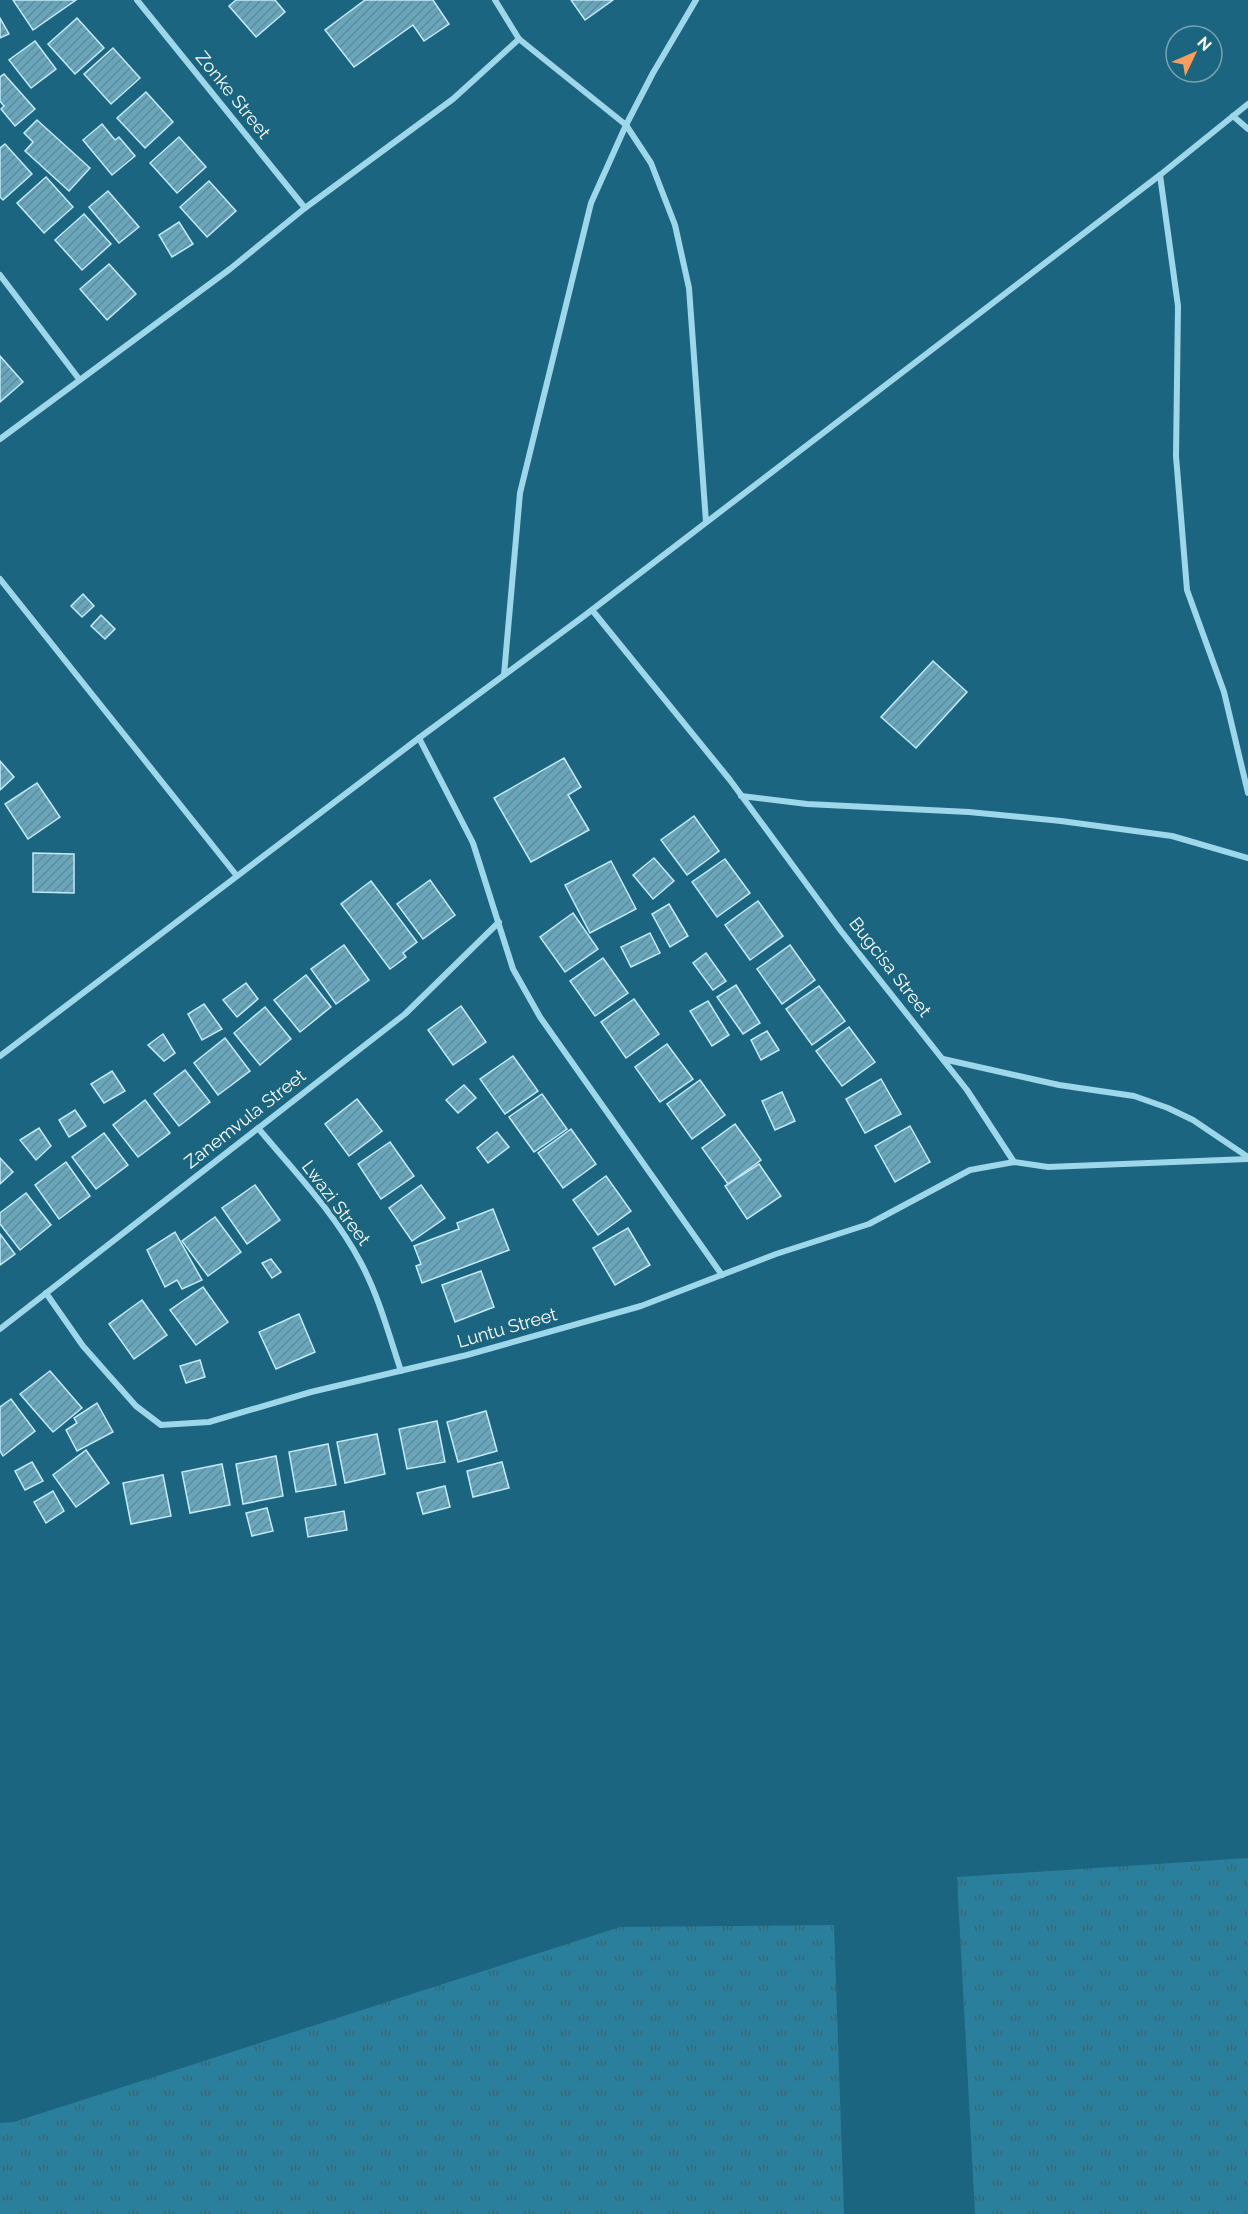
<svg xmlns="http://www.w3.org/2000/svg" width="1248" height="2214" viewBox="0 0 1248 2214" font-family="Raleway,sans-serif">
<defs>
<pattern id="grass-tufts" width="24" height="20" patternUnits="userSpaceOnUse" patternTransform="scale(1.5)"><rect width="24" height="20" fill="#2a7f9d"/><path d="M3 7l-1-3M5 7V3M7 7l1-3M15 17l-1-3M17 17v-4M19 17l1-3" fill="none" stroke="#3b6674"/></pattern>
<pattern id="building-hatch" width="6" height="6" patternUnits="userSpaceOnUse" patternTransform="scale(1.5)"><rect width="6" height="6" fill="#69a6bb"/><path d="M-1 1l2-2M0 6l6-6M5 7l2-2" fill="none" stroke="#608b9a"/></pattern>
</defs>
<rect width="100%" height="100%" fill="#1b6580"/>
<g fill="url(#grass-tufts)">
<polygon points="1248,1858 1248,2214 975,2214 957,1877"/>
<polygon points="834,1925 844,2214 0,2214 0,2123 14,2122 620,1927"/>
</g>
<g fill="url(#building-hatch)" stroke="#c2eaf8" stroke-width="1.5">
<polygon points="13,0 76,0 33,30"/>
<polygon points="236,0 275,0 285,12 256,37 229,6"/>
<polygon points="365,0 433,0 449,24 424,41 413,25 354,67 325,30"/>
<polygon points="571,0 613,0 585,20"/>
<polygon points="0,18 9,34 0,38"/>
<polygon points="77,18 104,48 75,74 48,44"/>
<polygon points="35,41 56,69 31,88 9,60"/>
<polygon points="113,48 140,78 111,104 84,74"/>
<polygon points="4,74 35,109 15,126 1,109 4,106 0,101 0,77"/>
<polygon points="146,92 173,122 145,148 117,118"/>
<polygon points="37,120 90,168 69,191 25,151 33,142 24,133"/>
<polygon points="102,124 115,140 119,137 135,156 112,175 83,140"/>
<polygon points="179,137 206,167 177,193 150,163"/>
<polygon points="5,144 32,174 3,200 0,197 0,148"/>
<polygon points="46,177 73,207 44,233 17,203"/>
<polygon points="209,181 236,211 207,237 180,207"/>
<polygon points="108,191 139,227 119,243 89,207"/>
<polygon points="84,214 111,244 82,270 55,240"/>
<polygon points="179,222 193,244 172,257 159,235"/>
<polygon points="109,264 136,294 107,320 80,289"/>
<polygon points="0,356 23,382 0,402"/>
<polygon points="83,594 94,606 82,617 71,606"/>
<polygon points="101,615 115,629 105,639 91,626"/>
<polygon points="933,661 967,692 916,748 881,717"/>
<polygon points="564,758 581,787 568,795 589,830 531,862 494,798"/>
<polygon points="0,761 14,777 0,790"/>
<polygon points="37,783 60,817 28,839 5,804"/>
<polygon points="694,816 719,851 687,875 661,840"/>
<polygon points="33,853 74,854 74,893 33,892"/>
<polygon points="654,858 674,881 653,899 633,875"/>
<polygon points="725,859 750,893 717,917 692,882"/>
<polygon points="611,861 636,909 590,933 565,885"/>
<polygon points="430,880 455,915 423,939 397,904"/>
<polygon points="371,881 417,942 403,953 406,957 390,969 341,904"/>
<polygon points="758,901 783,936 750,960 725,925"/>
<polygon points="669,904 688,936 670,947 652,914"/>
<polygon points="573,913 598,949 565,972 540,937"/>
<polygon points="650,933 660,953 631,967 621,947"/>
<polygon points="344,945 369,980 336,1004 311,969"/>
<polygon points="790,945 815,980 782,1004 757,969"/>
<polygon points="706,953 726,981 713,990 693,963"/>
<polygon points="603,958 628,993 595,1016 570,981"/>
<polygon points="306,975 331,1007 300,1032 274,1000"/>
<polygon points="246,983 258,999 237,1017 223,1000"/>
<polygon points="736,985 760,1023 743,1034 717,997"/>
<polygon points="819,986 845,1021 812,1045 786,1009"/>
<polygon points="634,999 659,1034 626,1058 601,1022"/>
<polygon points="708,1001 729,1035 712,1046 690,1011"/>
<polygon points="204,1004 222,1029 202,1040 188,1014"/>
<polygon points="461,1006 486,1042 453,1065 428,1030"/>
<polygon points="265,1007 291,1039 260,1065 234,1033"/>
<polygon points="849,1027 875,1062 842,1086 816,1051"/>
<polygon points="767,1031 779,1050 761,1060 751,1040"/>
<polygon points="163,1034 175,1053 164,1061 148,1045"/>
<polygon points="225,1038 250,1071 218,1095 194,1063"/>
<polygon points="667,1044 693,1079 660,1102 635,1067"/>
<polygon points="513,1056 538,1091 505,1114 480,1079"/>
<polygon points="185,1070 210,1102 179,1126 154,1094"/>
<polygon points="112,1071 125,1091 104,1103 91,1084"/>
<polygon points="881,1079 901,1114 865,1133 846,1099"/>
<polygon points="700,1080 725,1115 692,1139 667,1104"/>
<polygon points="464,1085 476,1098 458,1113 446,1100"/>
<polygon points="782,1092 795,1121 775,1130 762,1101"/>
<polygon points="542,1094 567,1129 534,1152 509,1117"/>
<polygon points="357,1099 382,1131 349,1156 325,1124"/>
<polygon points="145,1100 170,1133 138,1157 113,1125"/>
<polygon points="75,1110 86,1126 69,1137 59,1120"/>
<polygon points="735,1124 761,1160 728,1184 702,1148"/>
<polygon points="910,1126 930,1162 895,1182 875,1146"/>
<polygon points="39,1128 51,1146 36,1160 20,1140"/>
<polygon points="571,1129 596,1164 563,1188 538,1153"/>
<polygon points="497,1132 509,1147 488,1163 477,1148"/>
<polygon points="104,1133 128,1165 96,1189 72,1157"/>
<polygon points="390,1142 414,1176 381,1199 358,1164"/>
<polygon points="0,1158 13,1172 0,1184"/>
<polygon points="66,1162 90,1196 59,1219 35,1185"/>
<polygon points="759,1164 781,1196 747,1219 725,1186"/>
<polygon points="606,1176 631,1211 598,1235 573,1200"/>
<polygon points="255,1185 280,1220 247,1244 222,1208"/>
<polygon points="421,1185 445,1218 412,1241 389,1208"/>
<polygon points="26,1193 51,1225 20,1250 0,1224 0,1213"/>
<polygon points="493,1209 509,1250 422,1283 416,1266 421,1264 414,1246 459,1229 457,1223"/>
<polygon points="215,1217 241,1252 208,1276 182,1241"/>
<polygon points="628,1228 650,1265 615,1285 593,1248"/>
<polygon points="175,1232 202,1280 182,1289 177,1280 165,1287 147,1250"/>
<polygon points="0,1234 15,1254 0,1265"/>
<polygon points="271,1259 281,1272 272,1278 262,1263"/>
<polygon points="481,1271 494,1307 455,1322 442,1285"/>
<polygon points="203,1287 228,1322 196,1345 170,1310"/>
<polygon points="142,1300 167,1335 134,1359 109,1324"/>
<polygon points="299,1314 315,1352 276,1369 259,1332"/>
<polygon points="200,1360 205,1377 186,1383 180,1366"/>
<polygon points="50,1371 82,1408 53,1432 20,1394"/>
<polygon points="11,1399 35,1431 3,1456 0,1451 0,1407"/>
<polygon points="97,1403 113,1432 77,1451 66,1430 77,1423 74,1418"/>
<polygon points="486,1411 497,1451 458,1462 447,1422"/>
<polygon points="437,1421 445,1462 407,1469 399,1429"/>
<polygon points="377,1434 385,1474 345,1483 337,1442"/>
<polygon points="328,1444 336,1485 296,1492 289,1452"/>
<polygon points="86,1450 109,1483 76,1507 53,1475"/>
<polygon points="276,1456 283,1496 243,1504 236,1464"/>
<polygon points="32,1462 43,1481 25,1490 15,1471"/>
<polygon points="502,1462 509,1488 473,1497 467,1471"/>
<polygon points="222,1464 230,1505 190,1513 182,1472"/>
<polygon points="163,1475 171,1516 131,1524 123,1483"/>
<polygon points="445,1486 450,1507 423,1514 417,1493"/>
<polygon points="53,1491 64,1511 46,1523 34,1502"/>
<polygon points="267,1508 273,1531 252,1536 246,1513"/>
<polygon points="344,1511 347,1530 308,1537 305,1518"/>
</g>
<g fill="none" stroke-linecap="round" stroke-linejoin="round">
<g stroke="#9ed6ea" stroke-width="6">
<polyline points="137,0 305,208"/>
<polyline points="495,0 519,39 626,125 651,163 675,225 689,288 706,522"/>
<polyline points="1233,116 1248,129"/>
<polyline points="1160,175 1178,306 1176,456 1187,590 1224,692 1248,793"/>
<polyline points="0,275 79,379"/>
<polyline points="0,439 230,269 305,208 453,99 519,39"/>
<polyline points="0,579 237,876"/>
<polyline points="592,610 730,780 841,931 967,1090 1014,1162"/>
<polyline points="504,675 520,493 591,203 626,125 653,73 696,0"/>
<polyline points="419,738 473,843 513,969 540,1017 722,1275"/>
<polyline points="741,796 807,804 969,812 1061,821 1172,836 1248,858"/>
<polyline points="0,1056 419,738 584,616 1160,175 1248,104"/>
<polyline points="943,1059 1059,1085 1134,1096 1168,1108 1193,1120 1248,1157"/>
<path d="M258 1128C294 1171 335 1213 361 1263 379 1297 389 1335 401 1371"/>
<polyline points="46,1293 83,1346 136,1406 161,1425 209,1422 311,1392 467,1355 641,1306 776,1254 869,1224 970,1170 1014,1162 1048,1167 1248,1159"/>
<polyline points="0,1329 405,1014 499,922"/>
</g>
</g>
<g text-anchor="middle" stroke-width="6" stroke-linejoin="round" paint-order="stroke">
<g font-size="18" fill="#fff" stroke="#1b6580">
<text transform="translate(233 95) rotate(51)" y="6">Zonke Street</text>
<text transform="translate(890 967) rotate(52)" y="6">Bugcisa Street</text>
<text transform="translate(245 1119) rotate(-38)" y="6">Zanemvula Street</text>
<text transform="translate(336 1203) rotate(53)" y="6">Lwazi Street</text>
<text transform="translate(507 1328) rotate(-16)" y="6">Luntu Street</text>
</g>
</g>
<g transform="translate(1194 54) rotate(46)"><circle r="28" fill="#1b6580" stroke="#76a3b3" stroke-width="1.5"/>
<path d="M0-4.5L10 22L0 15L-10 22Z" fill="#fc9e5a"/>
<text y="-9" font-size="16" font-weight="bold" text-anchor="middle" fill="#ffffff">N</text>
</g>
</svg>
